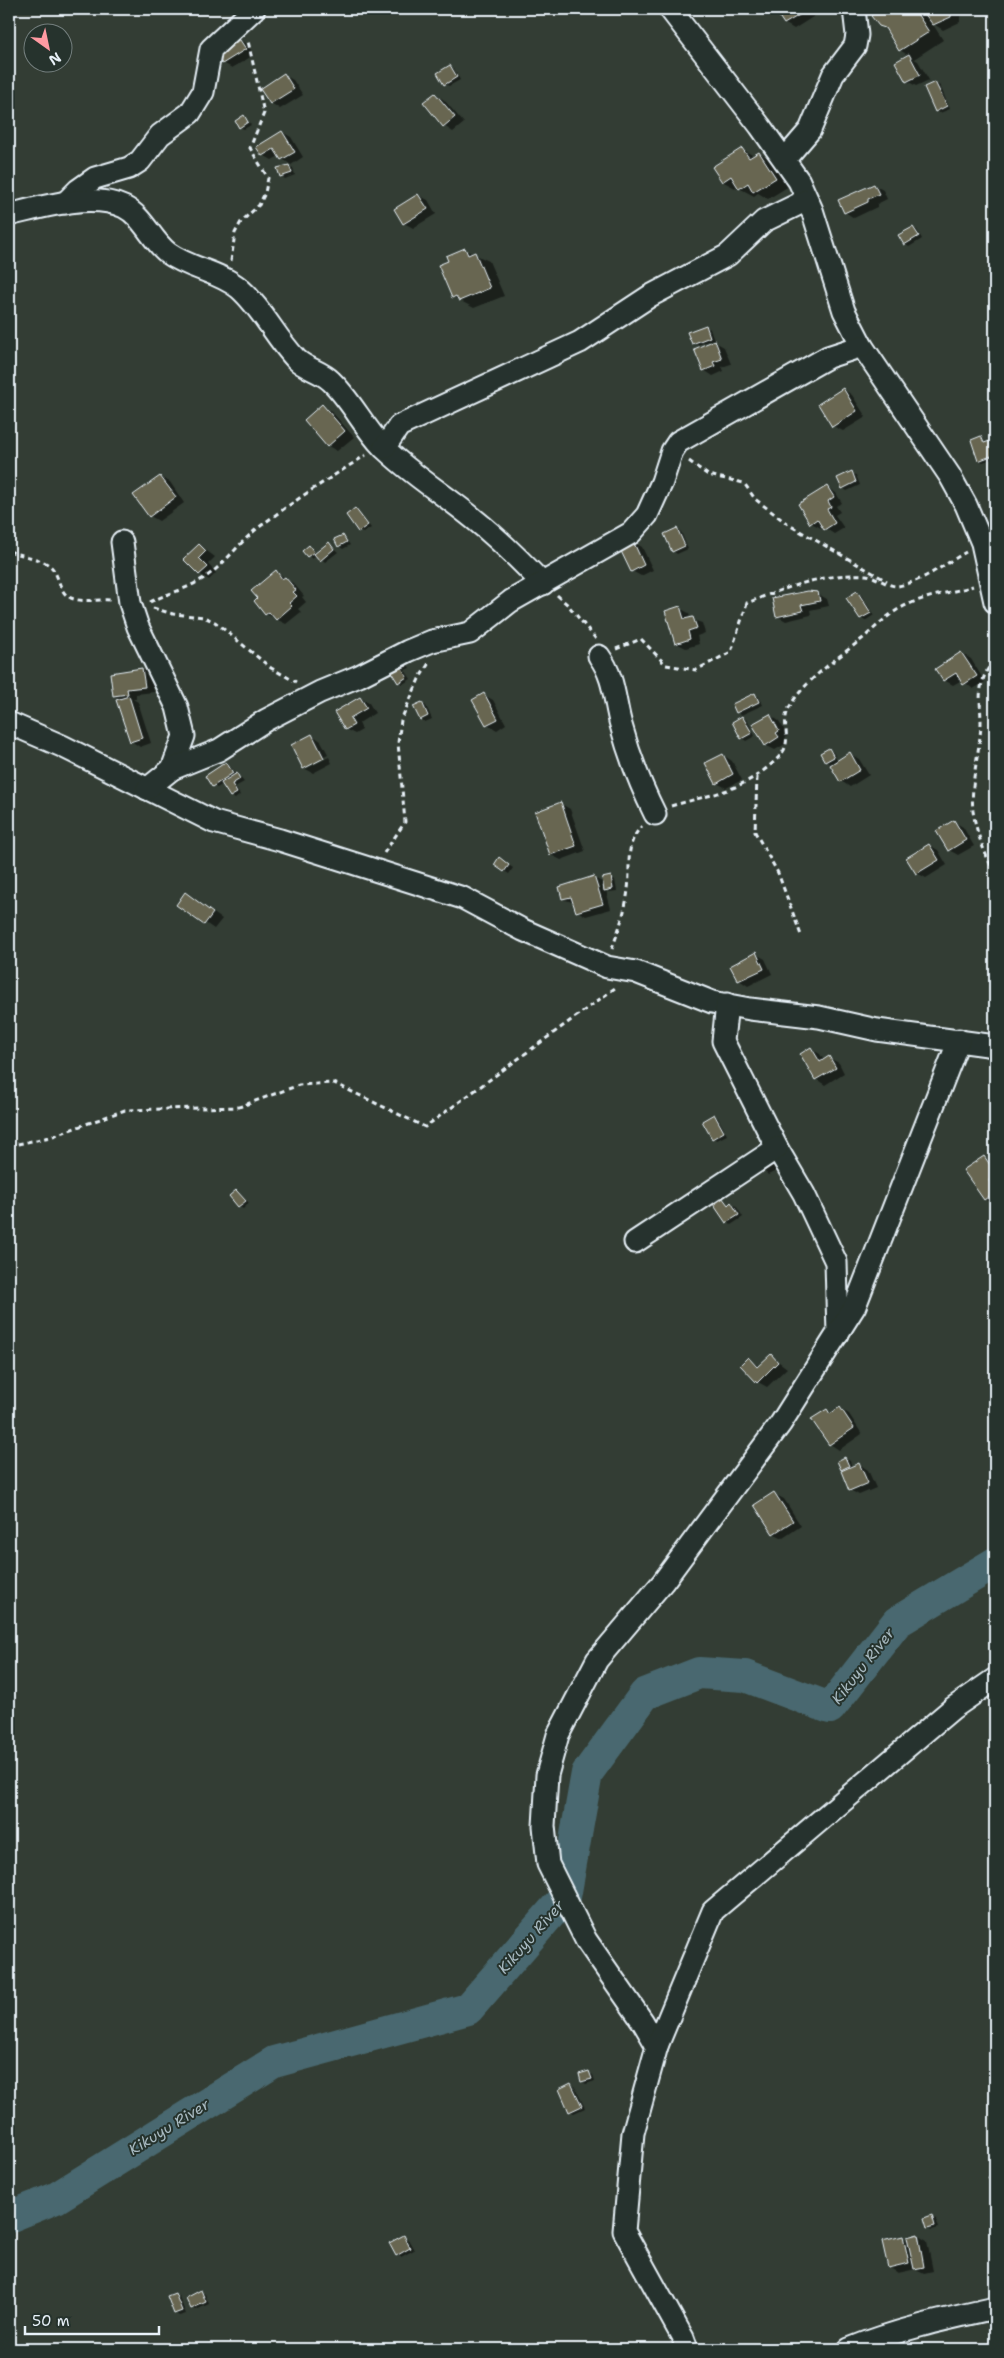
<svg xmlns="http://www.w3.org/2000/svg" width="1004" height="2358" viewBox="0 0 1004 2358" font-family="'Shantell Sans',sans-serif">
<rect width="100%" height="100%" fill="#333d34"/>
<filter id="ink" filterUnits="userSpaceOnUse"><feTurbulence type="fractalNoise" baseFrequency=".02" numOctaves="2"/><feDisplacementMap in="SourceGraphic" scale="10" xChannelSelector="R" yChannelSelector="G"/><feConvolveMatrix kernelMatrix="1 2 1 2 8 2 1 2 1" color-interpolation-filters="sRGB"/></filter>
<g filter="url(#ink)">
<g fill="#0007">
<polygon points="776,9 812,9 816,15 794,29 784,23"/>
<polygon points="880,9 971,9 972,12 960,16 960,22 943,30 932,23 943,40 914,59 918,61 929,80 916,86 907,81 909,56 900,50 887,29 880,25"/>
<polygon points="238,39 247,44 254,55 232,68 223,63"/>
<polygon points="450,67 454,69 460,80 449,86 445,84"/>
<polygon points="284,75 293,80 303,95 280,109 271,103 262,89"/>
<polygon points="935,83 940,86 950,109 940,113 936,111"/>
<polygon points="435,94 444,100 464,123 453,132 444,126 425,103"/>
<polygon points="244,117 251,125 244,129 240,127"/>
<polygon points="282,132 291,137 303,157 291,165 279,156 272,160 263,155"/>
<polygon points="742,149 754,156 759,153 774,161 789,186 768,199 758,193 754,196 739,188 737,189 722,181"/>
<polygon points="289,166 293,168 295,175 285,179 281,176 279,169"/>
<polygon points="874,185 883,190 887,199 877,204 877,207 854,218 845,212"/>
<polygon points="418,195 428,200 436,214 413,228 404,223"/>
<polygon points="913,228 917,230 922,239 909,247 905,244"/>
<polygon points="465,250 489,261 504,296 474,308 453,297 450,261"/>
<polygon points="706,326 710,329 714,339 697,345 693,343"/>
<polygon points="715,342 724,347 731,364 722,367 724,371 713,376 704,370"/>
<polygon points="843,389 852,395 866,417 843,431 833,426"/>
<polygon points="322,406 331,411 354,437 337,451 328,446"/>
<polygon points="981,438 986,443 994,444 995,458 983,462 979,460"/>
<polygon points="851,473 856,475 860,485 847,491 843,488"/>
<polygon points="160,477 170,482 184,503 159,521 150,516"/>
<polygon points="827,487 836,493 842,503 836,506 840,512 835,515 844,528 834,534 823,527 821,528 811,523 800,505"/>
<polygon points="355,510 371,528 363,533 359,531"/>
<polygon points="677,529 681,532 688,549 677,554 673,551"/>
<polygon points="343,536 350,545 343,549 339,546"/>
<polygon points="633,542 642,547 653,570 641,576 632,571"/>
<polygon points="329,544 338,552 325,562 317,555 312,559 304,551 309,547 317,554"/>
<polygon points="199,545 215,557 208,564 216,573 209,580 200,574 185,559"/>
<polygon points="276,572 294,584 304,596 302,597 306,602 298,609 301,612 286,624 266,614 255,601"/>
<polygon points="857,593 861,595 874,615 865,621 861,618 848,598"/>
<polygon points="818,594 827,599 829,606 810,610 811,615 786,621 777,616"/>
<polygon points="679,608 689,613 690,619 702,623 705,633 697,636 699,644 686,648 676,643"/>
<polygon points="961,653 971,659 985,682 973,689 962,680 953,685 944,680"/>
<polygon points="406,662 410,668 405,670 411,679 403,684 399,682 390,667"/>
<polygon points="142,669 151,674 154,692 136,694 136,699 133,699 138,702 151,743 140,747 131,741 121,699 114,696"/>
<polygon points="484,695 493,700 506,724 497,730 487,724"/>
<polygon points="755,695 759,697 763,705 741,715 737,712"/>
<polygon points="360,698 369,703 375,713 359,723 362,730 355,734 345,729 336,713"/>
<polygon points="422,703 426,706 432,719 425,722 421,719"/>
<polygon points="770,715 779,721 788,736 785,738 787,743 775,750 765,745"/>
<polygon points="742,718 747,720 755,736 746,741 742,738"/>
<polygon points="312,735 321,741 328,754 307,765 307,768 329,757 332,763 313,773 304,768"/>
<polygon points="829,749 833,752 838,761 850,754 859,759 869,775 850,787 841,781 832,765 826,761"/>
<polygon points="723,755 732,761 742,780 726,788 717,783"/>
<polygon points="226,763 244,782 235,787 240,795 235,799 231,796 223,784 217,788 213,786"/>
<polygon points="561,804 570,809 585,851 561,860 551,855 537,812"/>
<polygon points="954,822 963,827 974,846 958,855 949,850"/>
<polygon points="929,845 938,850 947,865 926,878 917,873"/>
<polygon points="503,861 513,868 509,874 495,865"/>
<polygon points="594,878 604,883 611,878 615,880 617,891 609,892 606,890 611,909 586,916 577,911 575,903 563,899"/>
<polygon points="194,899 222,919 214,929 178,904"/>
<polygon points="756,954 765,959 772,974 748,986 739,980"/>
<polygon points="811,1049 820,1054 824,1061 829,1058 839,1063 844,1073 825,1085 816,1079"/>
<polygon points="714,1116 718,1118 727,1135 717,1140 713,1138"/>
<polygon points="984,1157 995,1166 994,1205 985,1199"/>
<polygon points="773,1158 782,1168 768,1175 760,1166"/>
<polygon points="237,1191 249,1203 243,1209 238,1206"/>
<polygon points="723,1199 729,1205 732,1204 736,1206 743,1217 731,1225 727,1222"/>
<polygon points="771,1356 787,1368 767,1387 758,1382 748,1359 760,1367"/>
<polygon points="840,1409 849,1414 862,1434 839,1450 830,1444 827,1410 832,1414"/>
<polygon points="845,1458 850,1461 852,1467 859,1464 868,1470 876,1488 859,1495 850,1490 845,1471 842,1469"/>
<polygon points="774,1494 784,1499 801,1526 783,1538 773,1533"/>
<polygon points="589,2073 593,2075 595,2081 586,2084 582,2081"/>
<polygon points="571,2084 575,2087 585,2108 574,2113 570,2111"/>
<polygon points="932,2217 936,2219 939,2228 932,2230 928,2228"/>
<polygon points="917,2235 927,2241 933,2271 924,2273 916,2269 898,2273 889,2267 903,2238 909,2241"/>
<polygon points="404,2237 408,2239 414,2250 401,2257 397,2255"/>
<polygon points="201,2292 205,2294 209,2304 196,2310 192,2308"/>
<polygon points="175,2294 179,2297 186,2314 179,2316 175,2313"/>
</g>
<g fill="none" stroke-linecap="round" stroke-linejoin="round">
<polyline stroke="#49686f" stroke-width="32" points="9,2217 56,2198 274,2062 468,2009 565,1897 587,1773 645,1694 699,1673 745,1676 830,1708 897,1622 995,1563"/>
</g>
<g fill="#676651" stroke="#e8f1f8">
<polygon points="774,9 807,9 808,10 784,24"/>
<polygon points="879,9 914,9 929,32 899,51 885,28 879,26 871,16"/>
<polygon points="921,9 959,9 951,11 951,17 933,25"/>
<polygon points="238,37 246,49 222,64 215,52"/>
<polygon points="909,54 920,75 906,82 895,62"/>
<polygon points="450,65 457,77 444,85 437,73"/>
<polygon points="284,73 294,89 270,104 260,89"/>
<polygon points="935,82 947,106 935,112 924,87"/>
<polygon points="435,93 455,117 443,127 423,102"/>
<polygon points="244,115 248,122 239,128 235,121"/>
<polygon points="282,131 295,152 281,160 274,149 262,156 256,147"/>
<polygon points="742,148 749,158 759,152 776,178 753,192 748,183 739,189 731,176 722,182 712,167"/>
<polygon points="289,165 292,173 280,177 277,168"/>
<polygon points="874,184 879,194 868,199 868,202 844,213 838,200"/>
<polygon points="418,194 428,209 403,224 394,209"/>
<polygon points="913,227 919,236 904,245 898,235"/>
<polygon points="465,248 468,255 475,252 490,288 459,301 456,296 452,298 438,265 448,261 446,256"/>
<polygon points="706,325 710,337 692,344 687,332"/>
<polygon points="715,340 722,359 713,362 715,366 703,371 694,349"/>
<polygon points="843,388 857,411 832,427 818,404"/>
<polygon points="322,404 345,431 327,447 304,420"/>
<polygon points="981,436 984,443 990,441 994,455 978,461 971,440"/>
<polygon points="852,471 856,482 842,489 837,478"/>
<polygon points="160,476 176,497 149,517 133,495"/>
<polygon points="827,486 834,497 828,501 831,507 827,509 835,523 824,530 817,519 810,524 798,504"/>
<polygon points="355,508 368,525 358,532 346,515"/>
<polygon points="677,528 685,546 672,552 664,534"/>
<polygon points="343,535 347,542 338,547 334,539"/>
<polygon points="633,541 644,565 631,572 619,547"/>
<polygon points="329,542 334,549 320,561 314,554"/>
<polygon points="199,544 206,551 199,558 208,567 199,575 183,559"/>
<polygon points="309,545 314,552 307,557 302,551"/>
<polygon points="276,570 282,579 285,577 296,590 293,592 297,596 289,603 292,606 276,620 269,612 265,615 254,601 257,598 251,591"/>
<polygon points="808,591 818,592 820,601 801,605 803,611 776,617 772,598"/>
<polygon points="857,591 871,613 860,619 846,598"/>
<polygon points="680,606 684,619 693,617 697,628 688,631 690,639 675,644 665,611"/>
<polygon points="961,652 977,676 963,685 956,673 943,681 935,669"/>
<polygon points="402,658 407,666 402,668 407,677 398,683 388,667"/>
<polygon points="142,668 145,687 127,689 128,694 113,696 110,673"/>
<polygon points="484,693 498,719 486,725 472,700"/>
<polygon points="755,693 759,702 736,713 732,704"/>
<polygon points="129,696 142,738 130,742 116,700"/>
<polygon points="360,697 367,708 350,718 354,725 345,730 334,712"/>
<polygon points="422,702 428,716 420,720 413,706"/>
<polygon points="770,714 779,731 776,733 779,737 765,746 752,724"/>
<polygon points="742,716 752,733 741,739 732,722"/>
<polygon points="312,734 324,758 303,769 291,745"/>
<polygon points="829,748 834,757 825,762 820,753"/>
<polygon points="850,752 860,770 840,782 830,765"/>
<polygon points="723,754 733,774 716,784 705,763"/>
<polygon points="226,762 233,773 212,787 205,776"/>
<polygon points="237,773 240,779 232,784 237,793 230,797 221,783"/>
<polygon points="561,802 576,846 550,855 535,812"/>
<polygon points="954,820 966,840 948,851 936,831"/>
<polygon points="929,844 939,860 916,874 906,858"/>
<polygon points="499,857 509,865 504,872 494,865"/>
<polygon points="594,876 603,904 576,912 571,897 562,899 559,887"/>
<polygon points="611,876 613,889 604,891 602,878"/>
<polygon points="185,892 213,913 204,925 176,905"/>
<polygon points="756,952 764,969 738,981 730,966"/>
<polygon points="811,1047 820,1062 829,1056 836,1068 815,1080 800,1054"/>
<polygon points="714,1114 724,1132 712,1139 702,1121"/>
<polygon points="984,1156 995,1172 995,1176 989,1180 995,1192 984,1200 963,1170"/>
<polygon points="236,1190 246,1201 238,1207 229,1196"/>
<polygon points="722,1197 728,1205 731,1202 739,1215 726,1223 713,1204"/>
<polygon points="771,1354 778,1362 757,1383 740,1365 748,1357 757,1367"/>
<polygon points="840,1407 854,1428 829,1445 811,1419 827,1409 830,1414"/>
<polygon points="845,1457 849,1466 841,1470 837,1461"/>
<polygon points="859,1463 868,1483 849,1491 841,1471"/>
<polygon points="774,1492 793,1521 773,1534 754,1505"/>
<polygon points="589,2071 592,2079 581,2082 579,2074"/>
<polygon points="571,2083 582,2106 569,2112 559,2089"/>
<polygon points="995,2173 995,2190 988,2177"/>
<polygon points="932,2215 935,2226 927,2228 924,2218"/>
<polygon points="918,2234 924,2267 914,2269 907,2237"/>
<polygon points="404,2235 410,2248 396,2256 389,2243"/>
<polygon points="903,2236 909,2263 888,2268 882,2241"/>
<polygon points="201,2290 206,2302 191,2309 186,2298"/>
<polygon points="175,2293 182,2311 174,2314 167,2296"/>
</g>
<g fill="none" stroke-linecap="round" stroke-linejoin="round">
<defs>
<g id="street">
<polyline points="670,9 760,126 799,181 812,210 844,311 862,346 950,476 966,505 982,543 995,602"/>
<polyline points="785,159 810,130 833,75 855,46 857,35 854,9"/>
<polyline points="65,203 78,190 95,178 129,168 140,161 160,135 190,113 203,92 211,49 254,9"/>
<path d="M9 215C41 207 92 192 124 207 143 216 152 241 168 253 190 269 218 271 239 288 262 308 275 337 296 359 306 369 321 371 331 381 351 400 363 426 382 446 410 474 444 494 474 519 499 539 521 561 543 584"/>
<polyline points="384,448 399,426 580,342 650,296 728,255 764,221 807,200"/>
<polyline points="122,542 130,603 138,627 177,707 184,736 172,769"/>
<path d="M599 656C615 678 614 700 621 725 629 755 641 786 655 814"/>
<polyline points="9,723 62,746 214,822 280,840 463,898 523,930 607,967 636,972 712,1002 750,1009 819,1017 877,1030 995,1046"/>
<polyline points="147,789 172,769 219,750 266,720 320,692 359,676 408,651 432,641 470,633 511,601 631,533 647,515 662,482 672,451 678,442 828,357 862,346"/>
<polyline points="727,1004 723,1041 777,1148 804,1194 836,1262 838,1334"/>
<polyline points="635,1242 777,1148"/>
<polyline points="657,2046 643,2022 586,1940 548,1864 544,1826 547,1775 558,1735 597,1660 663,1582 781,1423 855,1306 959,1040"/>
<polyline points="687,2349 683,2338 624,2231 633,2133 657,2046 713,1911 953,1708 995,1679"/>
<path d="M849 2349C896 2330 946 2319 995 2308"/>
</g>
</defs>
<use href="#street" stroke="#e8f1f8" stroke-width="25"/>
<g stroke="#e8f1f8" stroke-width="3" stroke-dasharray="5 4" stroke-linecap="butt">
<polyline points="231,261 235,233 241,222 259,205 265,193 268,178 250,148 264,113 248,41"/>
<polyline points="689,461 708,475 744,483 755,499 789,525 887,581"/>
<path d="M9 551C19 555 43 559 50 566 60 574 58 593 71 598 83 603 98 599 111 600"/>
<polyline points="557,595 568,605 596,639"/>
<path d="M150 602C166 594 184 590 199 581 223 568 237 544 258 528 293 501 330 478 366 455"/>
<polyline points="153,608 173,614 204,617 215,622 271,668 296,682"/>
<path d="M616 649 641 639 666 665 696 670 731 652 747 603C785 588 824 573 866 575 876 576 888 587 898 586 922 582 945 564 966 552"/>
<path d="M995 661C989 666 985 673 983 680 978 694 981 708 981 723 980 753 970 781 973 811 976 832 985 855 995 873"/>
<polyline points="757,777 755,832 778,873 801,935"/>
<path d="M671 806C708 795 738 792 768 767 774 762 780 757 784 750 791 736 780 722 790 706 805 680 838 658 862 639 873 630 884 618 897 610 920 596 948 594 973 586"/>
<polyline points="384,853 405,822 398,743 401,720 419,679 429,663"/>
<path d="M612 949C619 929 626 909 628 889 631 866 624 844 642 826"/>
<polyline points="9,1146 50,1137 125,1110 239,1107 299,1085 334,1083 425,1127 615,988"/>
</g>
<use href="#street" stroke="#26332d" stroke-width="21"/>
</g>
</g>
<g text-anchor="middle" stroke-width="4" stroke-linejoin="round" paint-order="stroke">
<g font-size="15" font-style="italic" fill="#a8bac1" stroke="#26332d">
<text transform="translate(863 1666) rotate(-52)" y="5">Kikuyu River</text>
<text transform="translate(531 1937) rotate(-49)" y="5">Kikuyu River</text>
<text transform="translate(169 2127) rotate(-32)" y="5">Kikuyu River</text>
</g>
</g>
<rect width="1004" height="2358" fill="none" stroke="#26332d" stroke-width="30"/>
<rect x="15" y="15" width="974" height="2328" fill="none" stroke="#e8f1f8" stroke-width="2" filter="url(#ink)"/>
<g transform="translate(48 48) rotate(147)"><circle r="24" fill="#26332d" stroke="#747f7e"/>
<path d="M0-4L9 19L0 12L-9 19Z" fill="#ff9aa2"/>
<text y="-8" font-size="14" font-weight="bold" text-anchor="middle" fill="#e8f1f8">N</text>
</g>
<path d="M25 2326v8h134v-8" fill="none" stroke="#e8f1f8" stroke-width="2.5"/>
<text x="32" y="2326" font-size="15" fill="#e8f1f8" stroke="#26332d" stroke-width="4" paint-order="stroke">50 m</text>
</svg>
